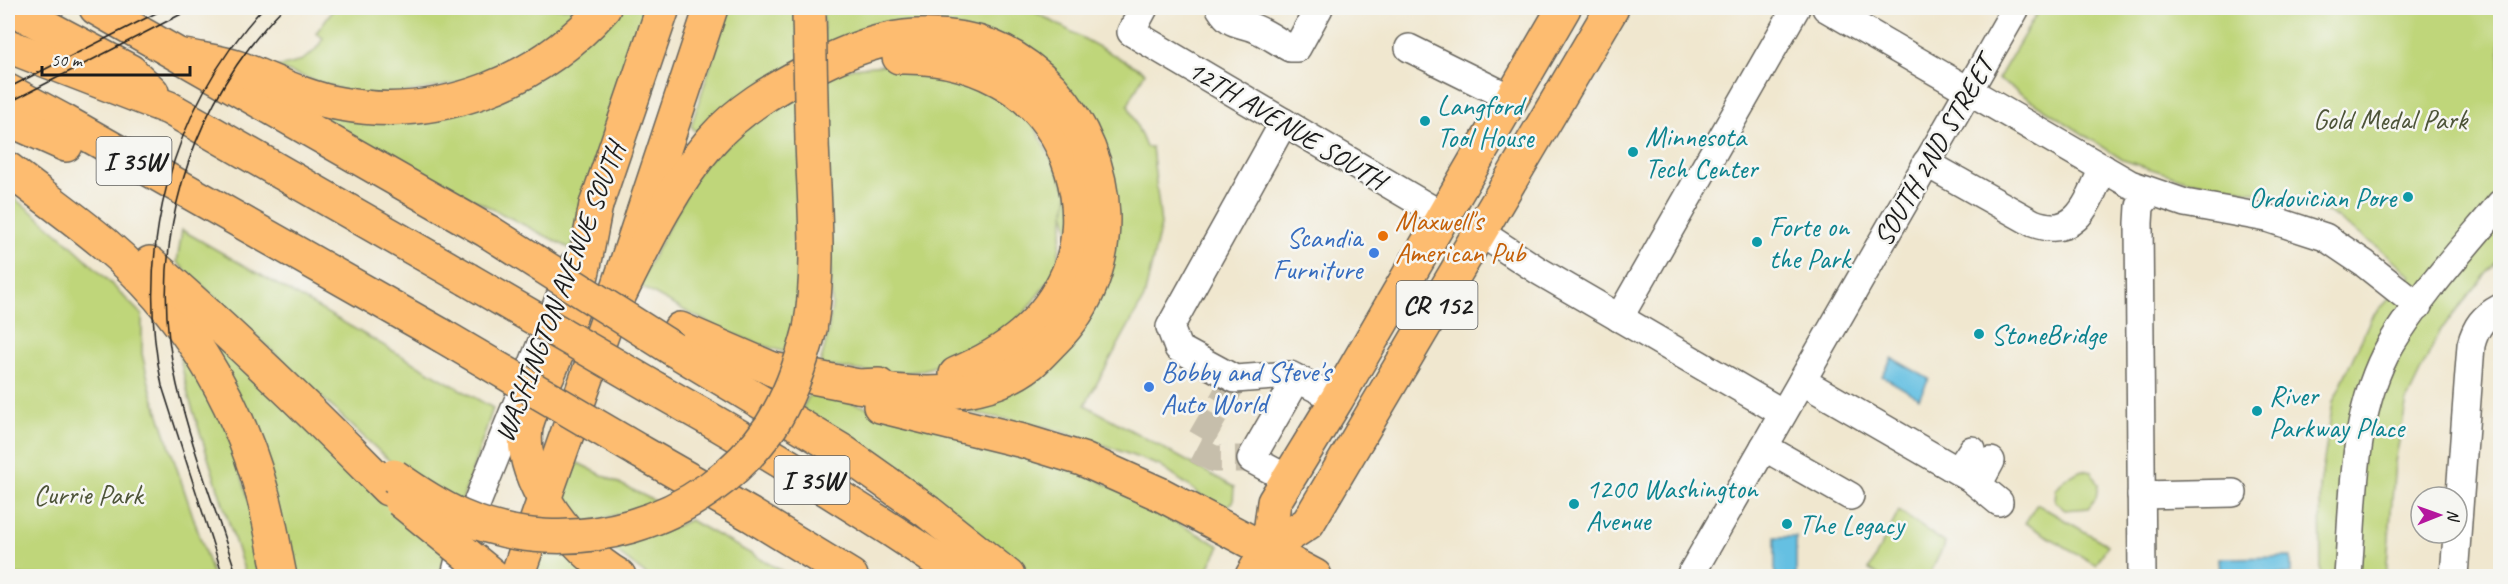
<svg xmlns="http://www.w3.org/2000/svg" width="2508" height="584" viewBox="0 0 2508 584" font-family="Caveat,sans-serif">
<rect width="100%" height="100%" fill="#f6f6f2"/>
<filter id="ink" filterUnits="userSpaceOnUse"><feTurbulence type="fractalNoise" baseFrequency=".0167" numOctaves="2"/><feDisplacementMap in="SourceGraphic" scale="12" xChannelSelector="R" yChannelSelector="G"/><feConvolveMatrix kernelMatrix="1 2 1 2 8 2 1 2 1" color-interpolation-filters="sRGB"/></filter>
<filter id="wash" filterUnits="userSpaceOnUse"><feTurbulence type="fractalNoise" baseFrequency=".008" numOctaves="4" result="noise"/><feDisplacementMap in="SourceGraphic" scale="24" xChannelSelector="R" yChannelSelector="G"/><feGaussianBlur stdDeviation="1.35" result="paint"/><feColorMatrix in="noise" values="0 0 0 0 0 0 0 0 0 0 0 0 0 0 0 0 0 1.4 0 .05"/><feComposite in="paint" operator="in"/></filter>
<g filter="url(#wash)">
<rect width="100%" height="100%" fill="#f0e7cf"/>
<g fill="#bfd67a" stroke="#6e794b" stroke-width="1.5">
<path d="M334 8H591L492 77 369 99 274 67C295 65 313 59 323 38L316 33Z"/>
<polygon points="615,8 650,8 571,249 320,121 323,109 427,115"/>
<polygon points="729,8 799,8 799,61 706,132 696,132 691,126"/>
<polygon points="823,8 1028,8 1145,72 1128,105 1146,147 1152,147 1161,225 1144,298 1085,405 1234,487 1233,502 1227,506 1214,509 1197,492 1160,466 1104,445 1046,427 964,411 964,398 1086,309 1031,61 824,51"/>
<polygon points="2040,8 2500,8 2500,257 2440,331 2407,400 2395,462 2386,576 2321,576 2320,486 2333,402 2371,318 2411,276 2387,254 2330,213 2267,194 2186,180 2123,160 1998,79"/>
<polygon points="883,65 915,65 968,75 1027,111 1068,193 1056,271 1009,333 952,361 919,371 885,374 820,365 828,333 832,305 824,76 853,68"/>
<path d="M801 85 807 267 793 354C735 340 690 314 638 285L701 166Z"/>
<path d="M8 194C58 229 100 272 142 315V354L151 391 213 576H8Z"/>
<polygon points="182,230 493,408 461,504 395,466 177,262"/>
<polygon points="203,324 445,550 439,576 291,576"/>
<polygon points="179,337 219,399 271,576 246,576 189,398 179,354"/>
<polygon points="811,392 955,431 1097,479 1220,546 1204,576 1030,576 801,411"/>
<polygon points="578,463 659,503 584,524 561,491"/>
<polygon points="2082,470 2091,472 2098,485 2096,498 2088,508 2065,510 2055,502 2056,489 2065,478"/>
<polygon points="2037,504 2108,545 2096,565 2025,523"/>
<polygon points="1899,511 1945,543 1929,576 1880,576 1869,570"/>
<polygon points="690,520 791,576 648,576 609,546 671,528"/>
<polygon points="568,550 588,576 529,576 538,551"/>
</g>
<g fill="#65c0e2" stroke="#406e7f" stroke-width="1.5">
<polygon points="1892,358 1929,379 1919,398 1882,376"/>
<rect x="1775" y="537" width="21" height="39"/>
<polygon points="2291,557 2291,574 2267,574 2266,576 2220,574 2219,558"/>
</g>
</g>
<g filter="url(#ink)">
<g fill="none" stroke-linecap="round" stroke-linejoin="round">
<polyline stroke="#c6beab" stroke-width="27" stroke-dasharray="27 14" stroke-linecap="butt" points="1235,379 1195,449 1214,459 1251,459"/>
<defs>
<g id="minor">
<polyline points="1144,8 1131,32 1443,216"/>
<path d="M1220 8C1230 24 1235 22 1251 27 1264 31 1278 42 1290 48H1297L1319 8"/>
<polyline points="1826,8 2130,184 2185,203 2267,218 2325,237 2365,264 2418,306"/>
<polyline points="1409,48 1512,99"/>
<polyline points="1284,122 1170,327 1178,348 1235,379 1290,375 1337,399"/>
<path d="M1926 163 2033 223C2078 240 2088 201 2103 168"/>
<polyline points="1481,233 1539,271 1783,413"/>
<polyline points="1619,318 1796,8"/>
<polyline points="1802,381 1970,478 1999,502"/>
<polyline points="1764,447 1850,496"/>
<polyline points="1951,467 1962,465 1972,450"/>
<polyline points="1970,478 1984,474 1991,461"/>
<polyline points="1288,479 1251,459 1297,379"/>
<polyline points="2141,495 2233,493"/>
<polyline points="455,576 466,530 573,264"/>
<polyline points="1690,576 2016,8"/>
<polyline points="2142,576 2139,223 2140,206 2151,192"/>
<path d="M2348 576C2354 500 2351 413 2391 344 2421 294 2463 249 2500 204"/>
<path d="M2454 576 2471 345C2476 326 2483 317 2500 308"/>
</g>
<g id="major">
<polyline points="596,205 663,8"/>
<polyline points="1268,549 1308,523 1612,8"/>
<polyline points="517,576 608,318 711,8"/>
<polyline points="1252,576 1268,549 1274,502 1337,399 1564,8"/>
</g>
<g id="highway">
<polyline points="11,8 130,71 152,92"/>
<polyline points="96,8 489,232"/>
<polyline points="8,46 169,108 467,279"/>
<path d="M184 56C203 60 224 62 242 69 275 82 306 98 341 104 439 122 539 82 604 8"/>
<path d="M899 57C939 56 977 65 1011 87 1069 124 1095 210 1068 273 1045 325 1006 353 956 374"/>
<polyline points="8,91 62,120 441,335"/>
<polyline points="8,119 66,145"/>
<path d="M8 169C40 194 74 218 105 244 181 308 236 396 262 492 270 519 274 548 280 576"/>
<path d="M596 205C589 239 584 275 573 308 565 333 556 358 545 381 539 396 528 413 526 428 518 482 575 551 619 576"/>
<path d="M150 263C232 335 311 411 388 489"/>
<path d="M608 318C639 257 667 192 712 140 738 110 774 89 808 71 861 43 904 29 964 39 998 45 1028 64 1052 89 1115 159 1124 270 1054 340 1047 347 1039 356 1031 363 984 400 913 396 858 386"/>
<polyline points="680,329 791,377"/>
<path d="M810 329C821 268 814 204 812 141"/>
<polyline points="673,349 842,451 928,512 1008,576"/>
<polyline points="772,369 858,386 879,385"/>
<path d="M658 390C762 448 863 510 961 576"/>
<polyline points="880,406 1023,441 1082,459 1160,494 1315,576"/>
<polyline points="639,451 751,515 851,576"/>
</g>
</defs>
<use href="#minor" stroke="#66635b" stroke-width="30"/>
<use href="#major" stroke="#66635b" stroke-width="36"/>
<use href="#highway" stroke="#66635b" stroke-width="36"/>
<use href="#minor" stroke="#fff" stroke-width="27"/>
<use href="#major" stroke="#fdbc6f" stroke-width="33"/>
<use href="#highway" stroke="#fdbc6f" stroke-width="33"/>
<g stroke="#1c1c1c" stroke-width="1.5">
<polyline points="8,88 166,8"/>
<polyline points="8,103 193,8"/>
<path d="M223 576 162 386C134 250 170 111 263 8"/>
<path d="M237 576C217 513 192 450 177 385 145 249 187 108 283 8"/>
</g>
<defs>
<g id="highway-bridge">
<polyline points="809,15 812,141"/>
<polyline points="489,232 673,349"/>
<polyline points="467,279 658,390"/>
<polyline points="441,335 639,451"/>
<path d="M394 476C415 491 436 505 460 516 570 564 703 525 771 426 790 396 801 364 810 329"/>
<polyline points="400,500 493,576"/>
</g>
</defs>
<use href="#highway-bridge" stroke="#66635b" stroke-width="36" stroke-linecap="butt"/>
<use href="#highway-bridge" stroke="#fdbc6f" stroke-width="33"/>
</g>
</g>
<g fill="#0f9aa8" stroke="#f6f6f2" stroke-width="2">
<circle cx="1425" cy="121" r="6"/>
<circle cx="1633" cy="152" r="6"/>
<circle cx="2408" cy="197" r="6"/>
<circle cx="1757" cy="242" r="6"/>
<circle cx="1979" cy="334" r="6"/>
<circle cx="2257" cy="411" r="6"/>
<circle cx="1574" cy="504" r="6"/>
<circle cx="1787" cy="524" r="6"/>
</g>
<circle fill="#e8710a" stroke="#f6f6f2" stroke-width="2" cx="1383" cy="236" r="6"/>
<g fill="#3f7fe0" stroke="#f6f6f2" stroke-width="2">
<circle cx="1374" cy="253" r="6"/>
<circle cx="1149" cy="387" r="6"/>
</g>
<g text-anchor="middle" stroke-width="5" stroke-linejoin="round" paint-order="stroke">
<g fill="#f6f6f2" stroke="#5d5d5c" stroke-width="1.5">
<rect x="96.5" y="137" width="75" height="48" rx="4.5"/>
<rect x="1396.5" y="281" width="81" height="48" rx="4.5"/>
<rect x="774.5" y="456" width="75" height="48" rx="4.5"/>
</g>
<g font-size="27" font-weight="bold" fill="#1c1c1c">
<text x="134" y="170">I 35W</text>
<text x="1437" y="314">CR 152</text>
<text x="812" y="489">I 35W</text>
</g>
<g font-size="28" fill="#0d838f" stroke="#f6f6f2" text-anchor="start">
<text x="1437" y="115">Langford<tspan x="1437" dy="32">Tool House</tspan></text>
<text x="1645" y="146">Minnesota<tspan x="1645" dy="32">Tech Center</tspan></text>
<text x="2396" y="207" text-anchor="end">Ordovician Pore</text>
<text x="1769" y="236">Forte on<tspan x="1769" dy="32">the Park</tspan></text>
<text x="1991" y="344">StoneBridge</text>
<text x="2269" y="405">River<tspan x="2269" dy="32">Parkway Place</tspan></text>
<text x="1586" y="498">1200 Washington<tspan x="1586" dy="32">Avenue</tspan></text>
<text x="1799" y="534">The Legacy</text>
</g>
<g font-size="28" fill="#4d5438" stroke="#f6f6f2">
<text x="2390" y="129">Gold Medal Park</text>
<text x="88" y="504">Currie Park</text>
</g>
<g font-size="28" fill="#1c1c1c" stroke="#f6f6f2">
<text transform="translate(1287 124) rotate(31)" y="10">12TH AVENUE SOUTH</text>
<text transform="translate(1933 151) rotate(-60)" y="10">SOUTH 2ND STREET</text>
<text transform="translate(559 292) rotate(-69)" y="10">WASHINGTON AVENUE SOUTH</text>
</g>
<g font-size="28" fill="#c56008" stroke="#f6f6f2" text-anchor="start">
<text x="1395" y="230">Maxwell's<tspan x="1395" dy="32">American Pub</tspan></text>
</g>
<g font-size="28" fill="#366cbe" stroke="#f6f6f2" text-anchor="end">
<text x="1362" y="247">Scandia<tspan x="1362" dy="32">Furniture</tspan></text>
<text x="1161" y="381" text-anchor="start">Bobby and Steve's<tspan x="1161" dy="32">Auto World</tspan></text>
</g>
</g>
<rect width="2508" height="584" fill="none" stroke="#f6f6f2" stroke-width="30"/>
<g transform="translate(2439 515) rotate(89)"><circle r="28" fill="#f6f6f2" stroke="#9f9f9c" stroke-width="1.5"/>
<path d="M0-4.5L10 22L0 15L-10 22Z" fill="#b5179e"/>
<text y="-9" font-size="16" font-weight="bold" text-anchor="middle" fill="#1c1c1c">N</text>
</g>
<path d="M42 66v9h148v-9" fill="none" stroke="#1c1c1c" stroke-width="3"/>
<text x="51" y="66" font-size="18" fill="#1c1c1c" stroke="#f6f6f2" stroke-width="4.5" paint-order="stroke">50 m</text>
</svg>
